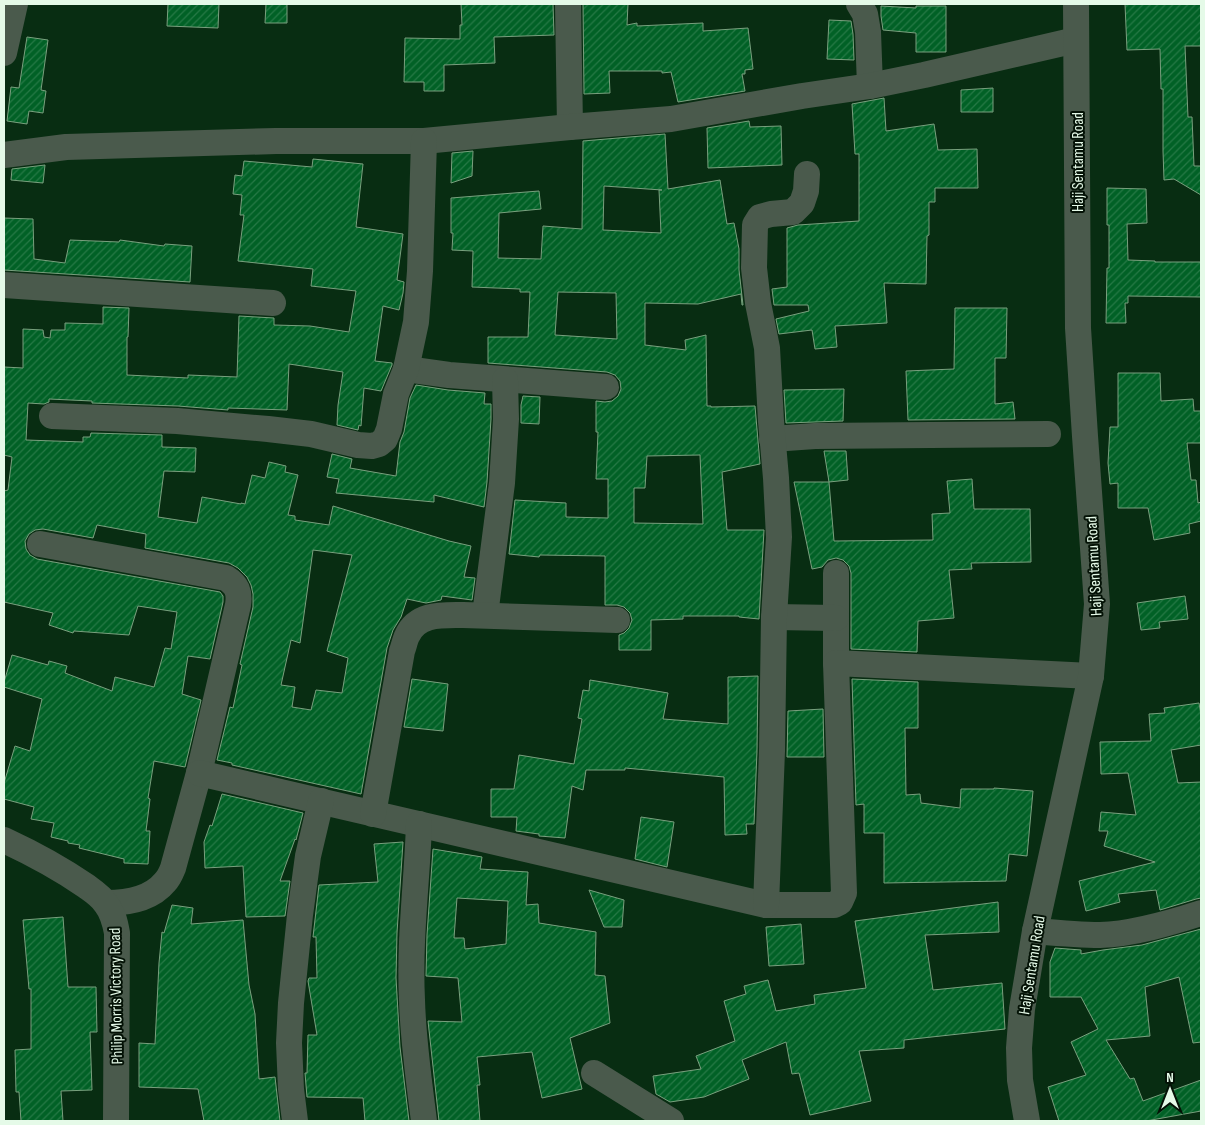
<svg xmlns="http://www.w3.org/2000/svg" width="1205" height="1125" viewBox="0 0 1205 1125" font-family="'Sofia Sans Condensed',sans-serif">
<defs>
<pattern id="building-hatch" width="6" height="6" patternUnits="userSpaceOnUse" patternTransform="scale(1.25)"><rect width="6" height="6" fill="#016126"/><path d="M-1 1l2-2M0 6l6-6M5 7l2-2" fill="none" stroke="#267946"/></pattern>
</defs>
<rect width="100%" height="100%" fill="#082d12"/>
<g fill="url(#building-hatch)" stroke="#79a07e" fill-rule="evenodd">
<polygon points="168,4 219,4 218,28 167,26"/>
<polygon points="266,4 287,4 287,23 265,23"/>
<polygon points="461,4 553,4 554,35 494,37 495,63 444,65 444,91 424,91 424,82 404,82 405,38 460,39 460,25 462,25"/>
<polygon points="583,4 628,4 627,25 637,23 637,26 703,23 703,31 748,28 753,69 745,70 745,74 742,74 745,91 678,102 671,72 662,73 662,71 609,71 610,93 584,94"/>
<polygon points="1125,4 1201,4 1201,46 1185,46 1188,117 1192,117 1194,166 1201,166 1201,195 1174,179 1164,180 1163,151 1163,89 1161,89 1160,49 1127,50"/>
<polygon points="881,6 916,8 916,6 946,6 946,52 916,52 916,33 883,30 881,16"/>
<polygon points="829,20 851,21 853,34 854,60 827,59"/>
<polygon points="27,37 48,40 41,90 46,91 43,113 29,111 27,124 7,121 11,87 19,88"/>
<polygon points="993,88 993,112 961,112 961,90"/>
<polygon points="884,98 886,131 934,124 938,150 977,149 978,188 935,188 935,202 929,202 929,235 927,236 926,284 884,283 887,323 835,326 837,347 815,349 812,330 779,334 776,319 809,311 808,305 774,305 772,289 787,287 787,228 798,225 859,221 859,154 855,154 852,104"/>
<polygon points="749,121 750,127 781,126 782,165 708,168 707,128"/>
<path d="M665 134 668 189 720 180 727 224 734 223 739 249V270L743 305H742L741 294 698 304 645 303V345L686 350 685 340 706 335 707 406H711V407L755 406 760 464 722 472 727 530H764L759 619 739 617V616H683V619L651 620V650H619V635L624 633 629 628 632 620 630 613 624 607 617 605H605V556L540 555 539 557 509 554 515 500 566 503V517L608 518V479H596L598 432H596V401L605 402 612 401 618 396 621 389 620 381 615 375 607 372 488 363V337H528L530 292H520V289L472 287 473 251 452 250 453 233H451V198L539 191 541 209 499 213 498 258 541 259 543 226 582 229 583 141ZM604 186 662 190H659L661 233 603 230ZM558 292 616 293 617 339 555 335ZM700 455 703 524 634 523V488H645L647 456Z"/>
<polygon points="473,151 472,176 451,183 452,153"/>
<path d="M313 159 363 164 356 227 403 234 397 280 404 282 403 293 399 310 383 306 375 361 392 363V365L381 391 364 388 361 426 359 425 358 430 337 425 338 405 343 372 289 364 287 410 228 408V410L178 406 92 403V401L49 399V402L44 404 28 403 26 440 83 442V437H90L91 433 162 435V447L196 448 195 472 164 471 158 517 197 523 202 497 241 504V503L245 504 252 475 265 478 269 462 286 466 285 472 298 475 288 515 295 516V520L329 525 333 506 449 541 471 546 464 577 475 578 472 600 442 596 441 600 426 603 407 599 401 617 393 630 387 648 361 794 232 765V763L217 760 230 707 233 708 242 665 240 664 253 607V594L251 585 247 577 238 568 229 563 145 548 146 534 97 525 93 538 43 529 35 530 29 534 25 541 26 549 30 555 37 559 220 592 223 596V602L210 659 188 656 182 694 201 700 185 767 154 761 148 798 150 799 146 831H150L148 864 124 863V859L79 848 80 845 68 843V841L51 837 54 823 31 819 34 807 4 799V783L15 746 30 751 42 699 4 687V682L12 655 48 665 49 661 67 666 65 673 112 691 115 677 154 687 165 648 171 649 177 612 138 606 129 635 74 631 73 633 49 625 53 613 4 602V491L8 490 12 457 4 455V367L23 368V329L43 330 44 337 50 338 51 330H65V323L103 324V307L129 308 128 337H127V375L188 378V375L237 377 239 316 274 318V325L310 326 349 332 356 291 311 286 313 269 238 261 244 215H240L242 195 233 194 235 175 242 176 244 161 312 167ZM313 550 352 555 327 651 348 658 342 693 316 690 311 710 292 707 295 687 281 685 291 640 300 643Z"/>
<polygon points="45,165 43,183 11,180 12,169"/>
<polygon points="1107,188 1146,189 1147,223 1127,224 1128,260 1155,261 1155,262 1201,262 1201,297 1128,296 1128,303 1125,303 1126,323 1106,323 1107,268 1109,268 1109,225 1107,225"/>
<polygon points="4,218 33,219 34,259 65,263 70,240 119,242 120,240 164,246 165,244 192,246 190,282 4,270"/>
<polygon points="955,308 1007,308 1006,358 995,358 995,404 1013,402 1015,419 908,420 906,371 954,369"/>
<polygon points="1118,373 1160,373 1161,401 1193,399 1194,411 1201,411 1201,443 1187,443 1191,480 1196,480 1198,503 1201,502 1201,521 1189,524 1190,533 1154,540 1148,508 1118,508 1118,483 1110,484 1108,463 1110,427 1118,427"/>
<polygon points="416,385 448,390 485,393 484,404 491,404 491,419 487,482 484,507 434,495 434,502 336,493 339,479 327,477 332,454 352,459 350,468 396,476 400,442 404,432 410,398"/>
<polygon points="844,389 843,421 786,423 784,390"/>
<polygon points="523,396 540,397 539,424 521,423 521,405"/>
<polygon points="824,451 846,451 848,480 829,482"/>
<polygon points="972,479 974,509 1030,509 1031,562 971,563 972,569 949,570 954,618 918,621 917,652 851,649 851,573 849,566 843,560 836,558 828,560 822,567 812,569 794,482 829,482 834,541 933,540 932,514 950,513 947,481"/>
<polygon points="1185,596 1188,619 1159,622 1160,628 1141,630 1137,603"/>
<polygon points="758,676 757,751 754,824 746,824 747,834 725,835 724,777 625,768 625,770 586,770 583,790 572,786 565,838 539,836 539,834 516,831 517,817 491,817 491,789 514,789 519,755 574,764 582,719 578,718 583,690 589,691 590,680 668,693 663,719 728,724 728,677"/>
<polygon points="412,679 448,684 443,731 404,727"/>
<polygon points="852,679 918,682 918,728 905,728 906,795 920,794 921,803 960,808 961,789 994,789 994,788 1033,791 1027,856 1009,854 1006,881 884,883 884,833 864,833 864,804 856,805"/>
<polygon points="1199,703 1201,715 1201,745 1171,750 1178,783 1201,782 1201,898 1196,899 1160,910 1156,890 1118,894 1120,902 1086,911 1079,881 1155,862 1104,846 1108,831 1099,831 1101,812 1136,815 1128,773 1101,774 1100,742 1151,741 1149,714 1165,713 1164,708"/>
<polygon points="823,709 824,757 787,757 788,711"/>
<polygon points="222,794 303,813 296,840 295,839 280,881 290,881 285,916 246,917 243,866 205,868 204,842 210,825 212,826"/>
<polygon points="641,817 674,822 667,867 635,859"/>
<polygon points="403,842 397,933 396,978 400,1047 409,1121 365,1121 363,1098 307,1097 305,1073 307,1073 308,1035 317,1035 308,981 309,978 317,978 316,937 313,937 319,885 378,882 374,844"/>
<path d="M433 849 482 857 480 869 528 872 526 905 538 904 539 923 596 932 595 975 605 976 610 1023 570 1038 582 1089 542 1098 532 1052 477 1057 480 1085H477L480 1121H439L428 1021 462 1022 458 978 426 976 427 935ZM457 898 508 901 506 944 465 949 464 938H454Z"/>
<polygon points="589,890 624,900 622,927 604,927"/>
<polygon points="998,902 999,932 925,935 933,990 1002,983 1005,1029 904,1040 904,1048 859,1051 871,1101 810,1115 799,1073 792,1074 786,1042 742,1060 749,1079 704,1097 670,1102 656,1094 653,1076 701,1069 696,1056 735,1041 724,1001 746,994 744,986 768,980 776,1011 815,1004 814,995 866,988 855,921"/>
<polygon points="172,905 193,908 191,924 243,920 249,985 255,1014 259,1079 275,1077 280,1121 204,1121 198,1089 139,1087 139,1043 155,1044 159,963 162,932 164,933"/>
<polygon points="63,917 68,987 96,987 97,1032 90,1032 92,1090 61,1091 63,1121 21,1121 19,1092 16,1092 15,1050 31,1049 31,989 29,989 23,920"/>
<polygon points="801,924 804,964 769,966 766,927"/>
<polygon points="1201,929 1201,1042 1193,1043 1179,977 1145,987 1150,1036 1106,1040 1130,1079 1134,1078 1143,1101 1201,1080 1201,1111 1146,1121 1059,1121 1048,1087 1086,1075 1071,1042 1098,1029 1081,997 1050,997 1050,962 1055,948 1081,950 1081,954 1103,950 1142,945"/>
</g>
<g fill="none" stroke-linecap="round" stroke-linejoin="round">
<g stroke="#4a5a4c" stroke-width="26">
<polyline points="568,4 570,127"/>
<polyline points="859,4 865,14 868,32 870,86"/>
<polyline points="4,53 15,4"/>
<polyline points="4,155 66,147 276,141 424,141 570,127 671,119 802,96 870,86 924,75 1076,40"/>
<polyline points="4,285 273,303"/>
<polyline points="406,369 449,375 606,387"/>
<polyline points="52,416 177,421 268,429 311,434 358,445 372,446 379,444 385,439 389,429 396,394 406,369 416,322 420,271 424,141"/>
<polyline points="772,439 815,436 1048,434"/>
<path d="M40 544 226 578C237 585 240 592 238 605L199 773 173 868C171 873 169 878 165 882 151 899 127 903 106 903"/>
<polyline points="836,573 836,663"/>
<polyline points="485,615 502,483 506,419 505,380"/>
<polyline points="774,617 836,618"/>
<polyline points="199,773 766,905 834,905 840,902 844,893 836,663 1091,676"/>
<path d="M373 814 402 651C404 646 405 640 407 636 417 613 442 615 463 615L617 620"/>
<path d="M419 824C417 883 409 941 412 1000 413 1040 419 1081 424 1121"/>
<path d="M4 840C32 853 60 868 86 886 93 891 101 896 106 904 113 913 115 922 117 933L116 1121"/>
<polyline points="766,905 772,751 774,617 779,537 776,478 771,421 767,348 758,303 754,268 755,225 760,217 771,214 793,212 802,203 806,191 807,174"/>
<path d="M1035 931C1057 933 1078 935 1100 935 1133 934 1170 923 1201 913"/>
<polyline points="594,1073 671,1121"/>
<polyline points="295,1121 291,1089 289,1043 291,1003 300,915 308,856 321,801"/>
<polyline points="1027,1121 1020,1080 1019,1048 1022,1009 1035,931 1091,676 1097,604 1085,436 1078,328 1076,4"/>
</g>
</g>
<g text-anchor="middle" stroke-width="4" stroke-linejoin="round" paint-order="stroke">
<g font-size="16" fill="#e5fae8" stroke="#041206">
<text transform="translate(1077 162) rotate(-90)" y="6">Haji Sentamu Road</text>
<text transform="translate(1093 566) rotate(-93)" y="6">Haji Sentamu Road</text>
<text transform="translate(1031 965) rotate(-81)" y="6">Haji Sentamu Road</text>
<text transform="translate(115 996) rotate(-91)" y="6">Philip Morris Victory Road</text>
</g>
</g>
<rect width="1205" height="1125" fill="none" stroke="#e5fae8" stroke-width="10"/>
<g transform="translate(1170 1090)" stroke="#041206" stroke-width="4" paint-order="stroke">
<path d="M0-4L9 19L0 12L-9 19Z" fill="#e5fae8"/>
<text y="-8" font-size="14" font-weight="bold" text-anchor="middle" fill="#e5fae8">N</text>
</g>
</svg>
